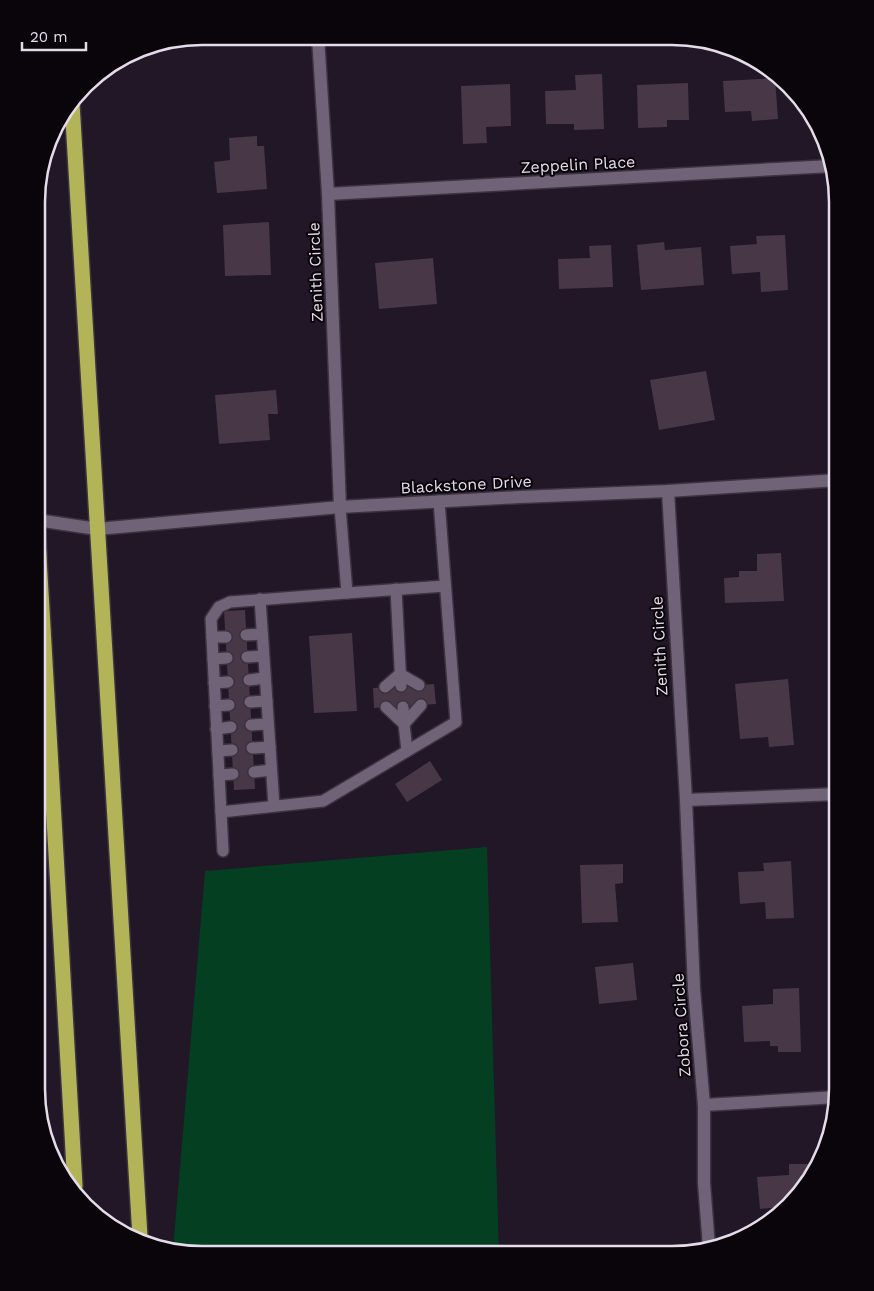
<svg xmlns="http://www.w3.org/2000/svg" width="874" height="1291" viewBox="0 0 874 1291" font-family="'Work Sans',sans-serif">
<rect width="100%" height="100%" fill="#221727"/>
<polygon fill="#033f20" points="487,847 499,1254 180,1253 173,1250 205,871"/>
<g fill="#483747">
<polygon points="602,74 604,129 574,130 574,124 546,124 545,91 576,90 575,75"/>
<polygon points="775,78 778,119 752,121 751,111 725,112 723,81"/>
<polygon points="688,83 689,120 667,120 667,127 638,128 637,85"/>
<polygon points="510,84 511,126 486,127 487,143 463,144 461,86"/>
<polygon points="257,136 257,146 264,146 267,189 217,193 214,162 230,160 229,138"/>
<polygon points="269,222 271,275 225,276 223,225"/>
<polygon points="785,235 788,290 761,292 760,272 732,274 730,246 757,244 756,236"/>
<polygon points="664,242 665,250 701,247 704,285 641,290 637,245"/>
<polygon points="611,245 613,287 559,289 558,259 590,258 589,246"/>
<polygon points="433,258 437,304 379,309 375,263"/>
<polygon points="838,362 838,416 831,416 828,363"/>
<polygon points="706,371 715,420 659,430 650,380"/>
<polygon points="276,390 278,414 268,414 270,440 219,444 215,395"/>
<polygon points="781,553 784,601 725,603 724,578 739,577 739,571 757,571 757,554"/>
<polygon points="245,610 255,789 234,790 224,611"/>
<polygon points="352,633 357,711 314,713 309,636"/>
<polygon points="788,679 794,745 769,747 768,737 740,739 735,684"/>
<polygon points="434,684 436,704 374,708 373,688"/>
<polygon points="430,761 442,780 407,802 395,784"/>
<polygon points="791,861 794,918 766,919 765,902 740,904 738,872 764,871 763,863"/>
<polygon points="623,864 623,883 615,884 618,922 582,923 580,865"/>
<polygon points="633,963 637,1000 599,1004 595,967"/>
<polygon points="799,988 801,1052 778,1052 778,1046 770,1046 770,1041 744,1042 742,1006 773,1004 773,989"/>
<polygon points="789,1164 810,1164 810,1178 804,1190 781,1207 760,1209 757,1177 789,1175"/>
<polygon points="639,1250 639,1255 608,1255 608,1251"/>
</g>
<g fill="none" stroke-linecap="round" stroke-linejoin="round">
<defs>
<g id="lane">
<polyline points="396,589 401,686"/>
<polyline points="347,593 445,586"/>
<polyline points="260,599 274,806"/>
<polyline points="246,635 262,634"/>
<polyline points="212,637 226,637"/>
<polyline points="247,657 263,656"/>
<polyline points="213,659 227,658"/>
<polyline points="249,680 265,678"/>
<polyline points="214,683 228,682"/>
<polyline points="385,687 400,674 419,685"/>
<polyline points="250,702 267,701"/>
<polyline points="215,706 229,705"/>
<polyline points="386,707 404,724 407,751"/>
<polyline points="403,707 404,724"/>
<polyline points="404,724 421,705"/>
<polyline points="251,725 268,724"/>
<polyline points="216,729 231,727"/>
<polyline points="252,748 270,747"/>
<polyline points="218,751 232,750"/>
<polyline points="254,772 271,770"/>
<polyline points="219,775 233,774"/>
<polyline points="221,812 323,801 456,722 439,501"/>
<polyline points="223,851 211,619 219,607 230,602 347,593 340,507"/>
</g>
<g id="street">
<polyline points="318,37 328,194 340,507"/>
<polyline points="328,194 831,166"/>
<polyline points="668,491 686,800 694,989 704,1105 704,1183 709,1247"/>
<polyline points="37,520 97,529 340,507 520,497 668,491 838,480"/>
<polyline points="686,800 838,794"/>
<polyline points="704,1105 837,1097"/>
</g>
<g id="highway">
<polyline points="72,103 140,1237"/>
<polyline points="37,522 75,1186"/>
</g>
</defs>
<use href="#lane" stroke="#3b3340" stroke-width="14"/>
<use href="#street" stroke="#3b3340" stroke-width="15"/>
<use href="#highway" stroke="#3b3340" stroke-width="18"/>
<use href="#lane" stroke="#716377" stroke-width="11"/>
<use href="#street" stroke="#716377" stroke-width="12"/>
<use href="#highway" stroke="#b3b357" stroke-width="15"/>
</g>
<g text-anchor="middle" stroke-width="4" stroke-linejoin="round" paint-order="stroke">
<g font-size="16" fill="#e4dce8" stroke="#09050b">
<text transform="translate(578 164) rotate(-3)" y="6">Zeppelin Place</text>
<text transform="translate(315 272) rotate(-92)" y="6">Zenith Circle</text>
<text transform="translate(466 484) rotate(-3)" y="6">Blackstone Drive</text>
<text transform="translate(659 646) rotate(-93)" y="6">Zenith Circle</text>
<text transform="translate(681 1025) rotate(-94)" y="6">Zobora Circle</text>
</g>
</g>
<path d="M0 0H874V1291H0ZM202 45H672A157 157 0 0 1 829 202V1089A157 157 0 0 1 672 1246H202A157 157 0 0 1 45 1089V202A157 157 0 0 1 202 45Z" fill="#09050b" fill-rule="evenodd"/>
<path fill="none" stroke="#e4dce8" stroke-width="2.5" d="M202 45H672A157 157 0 0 1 829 202V1089A157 157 0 0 1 672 1246H202A157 157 0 0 1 45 1089V202A157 157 0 0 1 202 45Z"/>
<path d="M22 42v8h64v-8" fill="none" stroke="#e4dce8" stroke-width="2.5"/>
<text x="30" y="42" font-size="15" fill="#e4dce8" stroke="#09050b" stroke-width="4" paint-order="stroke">20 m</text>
</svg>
